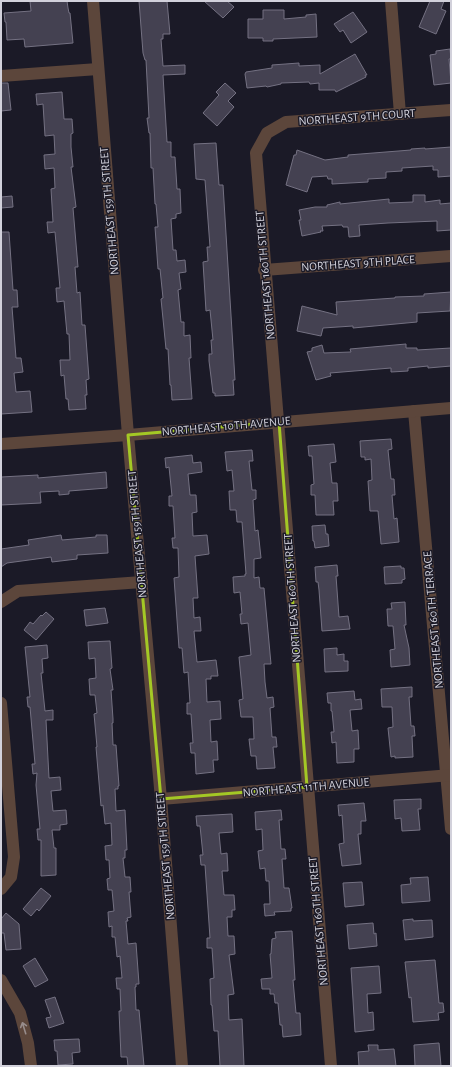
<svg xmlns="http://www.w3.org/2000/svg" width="452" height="1067" viewBox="0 0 452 1067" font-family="'Alegreya Sans',sans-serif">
<rect width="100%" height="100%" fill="#1b1a27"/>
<g fill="#444151" stroke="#747182">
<polygon points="30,1 67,1 68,8 69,13 70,13 73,43 25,47 24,39 7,40 6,22 5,22 4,13 31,11"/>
<polygon points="139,1 167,1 170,34 163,34 163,39 161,39 163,66 185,65 185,74 163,75 167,142 171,142 171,157 175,157 177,189 180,189 181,213 176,214 176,218 171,219 173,250 176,250 177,261 185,260 186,272 179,273 181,289 178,290 181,322 184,322 184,336 190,335 191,358 189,358 192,399 172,400 171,385 170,385 168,349 166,349 161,299 163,298 160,269 158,269 155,227 158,227 156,204 155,204 153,168 151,168 150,133 149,133 147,118 149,118 146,60 145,60 143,53"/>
<polygon points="204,1 227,1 234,7 223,18"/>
<polygon points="430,1 444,1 441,9 446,11 436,34 419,27"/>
<polygon points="263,10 284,10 284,19 306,17 306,15 316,14 317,37 273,39 273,41 263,41 263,38 248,38 248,19 263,19"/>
<polygon points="353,12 367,32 351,43 343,30 340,32 334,24"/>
<polygon points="450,49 451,59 449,59 451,83 434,85 430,55 436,54 436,51"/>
<polygon points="355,54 367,75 365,75 366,77 336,92 335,90 319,90 319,83 310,84 309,82 281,83 281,84 267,87 266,86 247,88 245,74 246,72 272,68 272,65 299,63 299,66 320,65 320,74"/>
<polygon points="1,83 8,83 11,110 1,111"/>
<polygon points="225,83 236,93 228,101 234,107 217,126 203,113 219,95 216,92"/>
<polygon points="62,92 64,119 72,119 73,133 71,134 71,147 73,167 71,167 76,207 73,208 78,267 75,267 77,293 80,292 82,325 85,325 89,379 86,380 87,395 85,395 86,409 69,410 68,399 66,399 64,375 61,376 60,360 70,360 69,334 67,334 64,301 57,302 56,288 60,288 55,232 48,233 47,222 53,222 51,189 55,188 54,168 45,169 44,155 55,154 54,135 45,136 43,104 37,105 36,94"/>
<polygon points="216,143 219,185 223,185 235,380 233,380 234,395 215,396 215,393 213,393 209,361 209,354 212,354 211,340 213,340 210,310 206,311 203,262 208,261 207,247 210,247 205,180 196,179 194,144"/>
<polygon points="451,147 451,176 438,177 438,170 433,170 433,166 402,168 402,171 386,172 386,178 368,179 368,182 332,184 332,179 328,179 327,176 312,177 307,192 286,185 294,155 296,155 297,150 325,160 348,157 348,155 411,150 411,149 425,148 425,149"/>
<polygon points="413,195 425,195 425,202 440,200 440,204 451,203 451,230 437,231 437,221 388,223 359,225 360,236 349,237 348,227 343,227 342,225 322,226 323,231 320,231 321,232 302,236 299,220 301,220 299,210 315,207 327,207 327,205 340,202 340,204 389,199 389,203 413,202"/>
<polygon points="12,196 13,207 1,208 1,197"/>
<polygon points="1,232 9,232 13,290 17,290 18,307 12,307 16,358 21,358 23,372 14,373 16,392 30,391 32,412 1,414"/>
<polygon points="451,292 450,311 417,313 417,322 353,328 353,326 323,328 321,336 297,331 302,306 337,315 336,302 395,298 395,297 424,296 424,294"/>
<polygon points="406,344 406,348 417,348 417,350 451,348 451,366 428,368 428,366 408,368 408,371 391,372 391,368 330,373 331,376 316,380 307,352 312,351 312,348 322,345 324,353 351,352 350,349"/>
<polygon points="391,439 392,449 388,450 391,479 394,479 395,495 392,495 394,519 397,518 399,542 381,544 378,511 370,511 368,481 372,480 371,459 365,460 365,457 361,457 360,441"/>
<polygon points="334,444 336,462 330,463 332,483 337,483 338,501 333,501 334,515 316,515 315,495 311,495 311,485 314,484 312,456 309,456 308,446"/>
<polygon points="252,450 253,461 249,461 252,490 256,490 256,499 253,500 255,531 258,530 261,558 254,559 254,578 259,577 260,588 264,588 271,664 264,664 265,682 267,698 273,697 274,707 270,708 272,737 276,737 277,747 273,747 275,768 257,769 256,756 251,756 249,739 254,739 253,717 241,717 239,700 243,699 239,657 251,655 248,623 241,624 240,614 242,614 240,592 234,593 233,577 245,576 245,574 246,574 242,522 237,522 236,510 230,510 229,491 234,491 232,470 227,471 225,452"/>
<polygon points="192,455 193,463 201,462 202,472 188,474 190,495 196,495 197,512 192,513 193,536 207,535 209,554 195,556 198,598 193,598 194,618 200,617 201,631 194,631 197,662 216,660 218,676 211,676 211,679 206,679 207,702 220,701 221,719 210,720 211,742 217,741 218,760 213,760 214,772 196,774 195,753 191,753 190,743 193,743 191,714 187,714 187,703 190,703 188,672 184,673 182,648 179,648 174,578 179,577 178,548 173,548 172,538 175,538 173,506 169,506 169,496 172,496 169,467 166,468 165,458"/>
<polygon points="106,472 107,488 69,491 69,494 59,495 59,491 40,492 41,503 1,505 1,477 38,475 38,478"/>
<polygon points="325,525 326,534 328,534 329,546 315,548 314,541 313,541 312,526"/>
<polygon points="61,535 62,540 96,537 96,535 107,535 108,553 77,555 77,559 52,562 51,557 7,563 1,567 1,549 29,545 28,540"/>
<polygon points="337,565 338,576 336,576 339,617 348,616 350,629 322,631 319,590 318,582 316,582 315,567"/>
<polygon points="401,566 401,568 404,568 405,579 402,580 402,583 385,584 384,567"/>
<polygon points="405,602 406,625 404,625 409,648 410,665 391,667 390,650 395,649 393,626 388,626 387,609 392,609 391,603"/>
<polygon points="105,608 108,623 86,626 84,610"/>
<polygon points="46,612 54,619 36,640 24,630 30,622 33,624 41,615 42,616"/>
<polygon points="110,641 112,668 110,669 113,690 111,690 113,719 113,723 112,723 113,745 116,745 119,786 118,786 118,789 115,789 116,811 125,810 127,850 125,850 125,858 123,858 125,877 130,877 131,892 129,892 131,917 127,918 128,921 126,921 128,944 136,943 139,984 136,984 136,987 135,987 136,1010 139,1010 144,1066 128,1066 127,1057 121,1057 119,1011 121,1011 120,989 117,989 116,978 122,978 120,956 117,957 115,937 112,937 112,926 109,927 108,912 114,911 112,890 108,890 107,879 110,878 109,860 106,860 105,846 112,845 111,823 105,824 103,805 101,806 96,747 97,747 94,714 97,713 95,695 90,695 89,679 96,678 95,658 89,659 88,642"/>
<polygon points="47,645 48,658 42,659 43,673 41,673 45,711 53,710 53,720 46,720 49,778 60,777 61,790 51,791 53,811 66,810 67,824 60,825 60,830 52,830 54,848 56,848 56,875 41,876 41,840 38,840 37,829 40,829 36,785 37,773 33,774 32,764 35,764 30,707 28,707 27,697 30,697 25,647"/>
<polygon points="337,648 337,655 344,654 344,661 348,661 348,671 325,672 324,649"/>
<polygon points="412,687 412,697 409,697 411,726 414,726 415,736 412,736 413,757 395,758 395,756 391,757 388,728 393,727 392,707 382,707 381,689"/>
<polygon points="354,691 355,700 361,699 362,709 350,710 352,731 358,730 359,749 354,749 354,762 337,763 336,742 332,743 331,732 334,732 332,711 331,711 331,703 328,703 327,693"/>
<polygon points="421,799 421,809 418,809 420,830 402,831 401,818 395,819 394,800"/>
<polygon points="364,803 366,821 361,821 361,834 358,834 361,864 342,866 339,844 344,843 342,815 339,816 338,805"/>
<polygon points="281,810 282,820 279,820 281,849 285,849 286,859 282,859 284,888 289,888 292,908 291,908 291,911 274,912 275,915 265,916 264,904 270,904 269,881 266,881 265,868 260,869 258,851 263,850 262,829 256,830 255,812"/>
<polygon points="232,814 233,832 219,833 221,854 227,853 228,871 222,871 224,895 234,895 235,910 232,910 232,917 227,917 228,936 234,936 235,954 229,955 234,994 228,995 229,1020 242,1019 244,1066 220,1066 218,1031 214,1031 212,1005 211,1005 210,979 214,978 212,948 207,948 207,938 210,938 205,865 201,865 200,855 203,855 200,826 197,826 196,816"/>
<polygon points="428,877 430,901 402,903 401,885 411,884 410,878"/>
<polygon points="362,882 364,905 345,907 343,883"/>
<polygon points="41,888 51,896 39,911 37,909 31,916 23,909"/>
<polygon points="6,913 19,924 21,949 6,950 4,933 1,933 1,919"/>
<polygon points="413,919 413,921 432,920 433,937 405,940 403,920"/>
<polygon points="373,923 374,934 376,933 377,946 349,949 347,925"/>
<polygon points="292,931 295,980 293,980 296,1013 300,1013 301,1035 283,1037 282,1025 280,1025 278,1003 275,1003 274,994 270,994 270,989 262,989 261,979 272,978 270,954 271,954 272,939 276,938 275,932"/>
<polygon points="35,958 48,980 35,987 23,966"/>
<polygon points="435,960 439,1003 443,1003 444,1012 438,1013 439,1020 413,1022 411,997 409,998 405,962"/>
<polygon points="379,966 381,993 367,994 368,1013 373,1012 374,1030 355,1032 351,968"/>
<polygon points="55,997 64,1023 49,1028 46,1018 51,1017 45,1000"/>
<polygon points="79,1039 80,1052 72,1053 73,1064 58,1065 57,1051 55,1051 54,1040"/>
<polygon points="439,1043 441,1066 415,1066 414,1045"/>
<polygon points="368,1045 378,1045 378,1050 394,1049 396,1066 359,1066 358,1052 369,1051"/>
</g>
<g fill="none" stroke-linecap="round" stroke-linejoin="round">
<g stroke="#5c463b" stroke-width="12">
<polyline points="391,1 400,114"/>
<polyline points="1,76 98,69"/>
<polyline points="264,270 451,256"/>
<polyline points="414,411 451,829"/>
<polyline points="1,602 18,591 142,582"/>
<polyline points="1,703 14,857 11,877 1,889"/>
<polyline points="161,799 451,775"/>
<polyline points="1,980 20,1013 28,1043 31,1066"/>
<polyline points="331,1066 256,153 267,133 286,122 451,110"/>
</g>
<g stroke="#5c463b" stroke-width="12">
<polyline points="93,1 128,435 161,799 182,1066"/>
<polyline points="1,444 128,435 451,408"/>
</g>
</g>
<defs><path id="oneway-shaft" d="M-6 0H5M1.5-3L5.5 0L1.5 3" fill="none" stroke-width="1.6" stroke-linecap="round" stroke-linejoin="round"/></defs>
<use stroke="#978c8b" href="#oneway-shaft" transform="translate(24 1028) rotate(-107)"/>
<path fill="none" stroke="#a4c825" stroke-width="3" stroke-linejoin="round" d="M279 422 307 787 161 799 128 435Z"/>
<g text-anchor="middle" stroke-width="3" stroke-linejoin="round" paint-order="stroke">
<g font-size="12" fill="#d2d1db" stroke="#1b1a27">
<text transform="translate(357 117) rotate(-4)" y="4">NORTHEAST 9TH COURT</text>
<text transform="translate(109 211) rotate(-95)" y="4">NORTHEAST 159TH STREET</text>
<text transform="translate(358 263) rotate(-4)" y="4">NORTHEAST 9TH PLACE</text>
<text transform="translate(265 275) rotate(-95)" y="4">NORTHEAST 160TH STREET</text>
<text transform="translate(226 426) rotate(-5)" y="4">NORTHEAST 10TH AVENUE</text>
<text transform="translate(137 534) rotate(-95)" y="4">NORTHEAST 159TH STREET</text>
<text transform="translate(292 598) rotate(-94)" y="4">NORTHEAST 160TH STREET</text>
<text transform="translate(433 620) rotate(-95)" y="4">NORTHEAST 160TH TERRACE</text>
<text transform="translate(306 787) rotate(-5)" y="4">NORTHEAST 11TH AVENUE</text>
<text transform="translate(165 856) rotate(-95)" y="4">NORTHEAST 159TH STREET</text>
<text transform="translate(318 921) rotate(-95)" y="4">NORTHEAST 160TH STREET</text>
</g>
</g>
<rect width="452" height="1067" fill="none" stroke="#d2d1db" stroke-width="4"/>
</svg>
